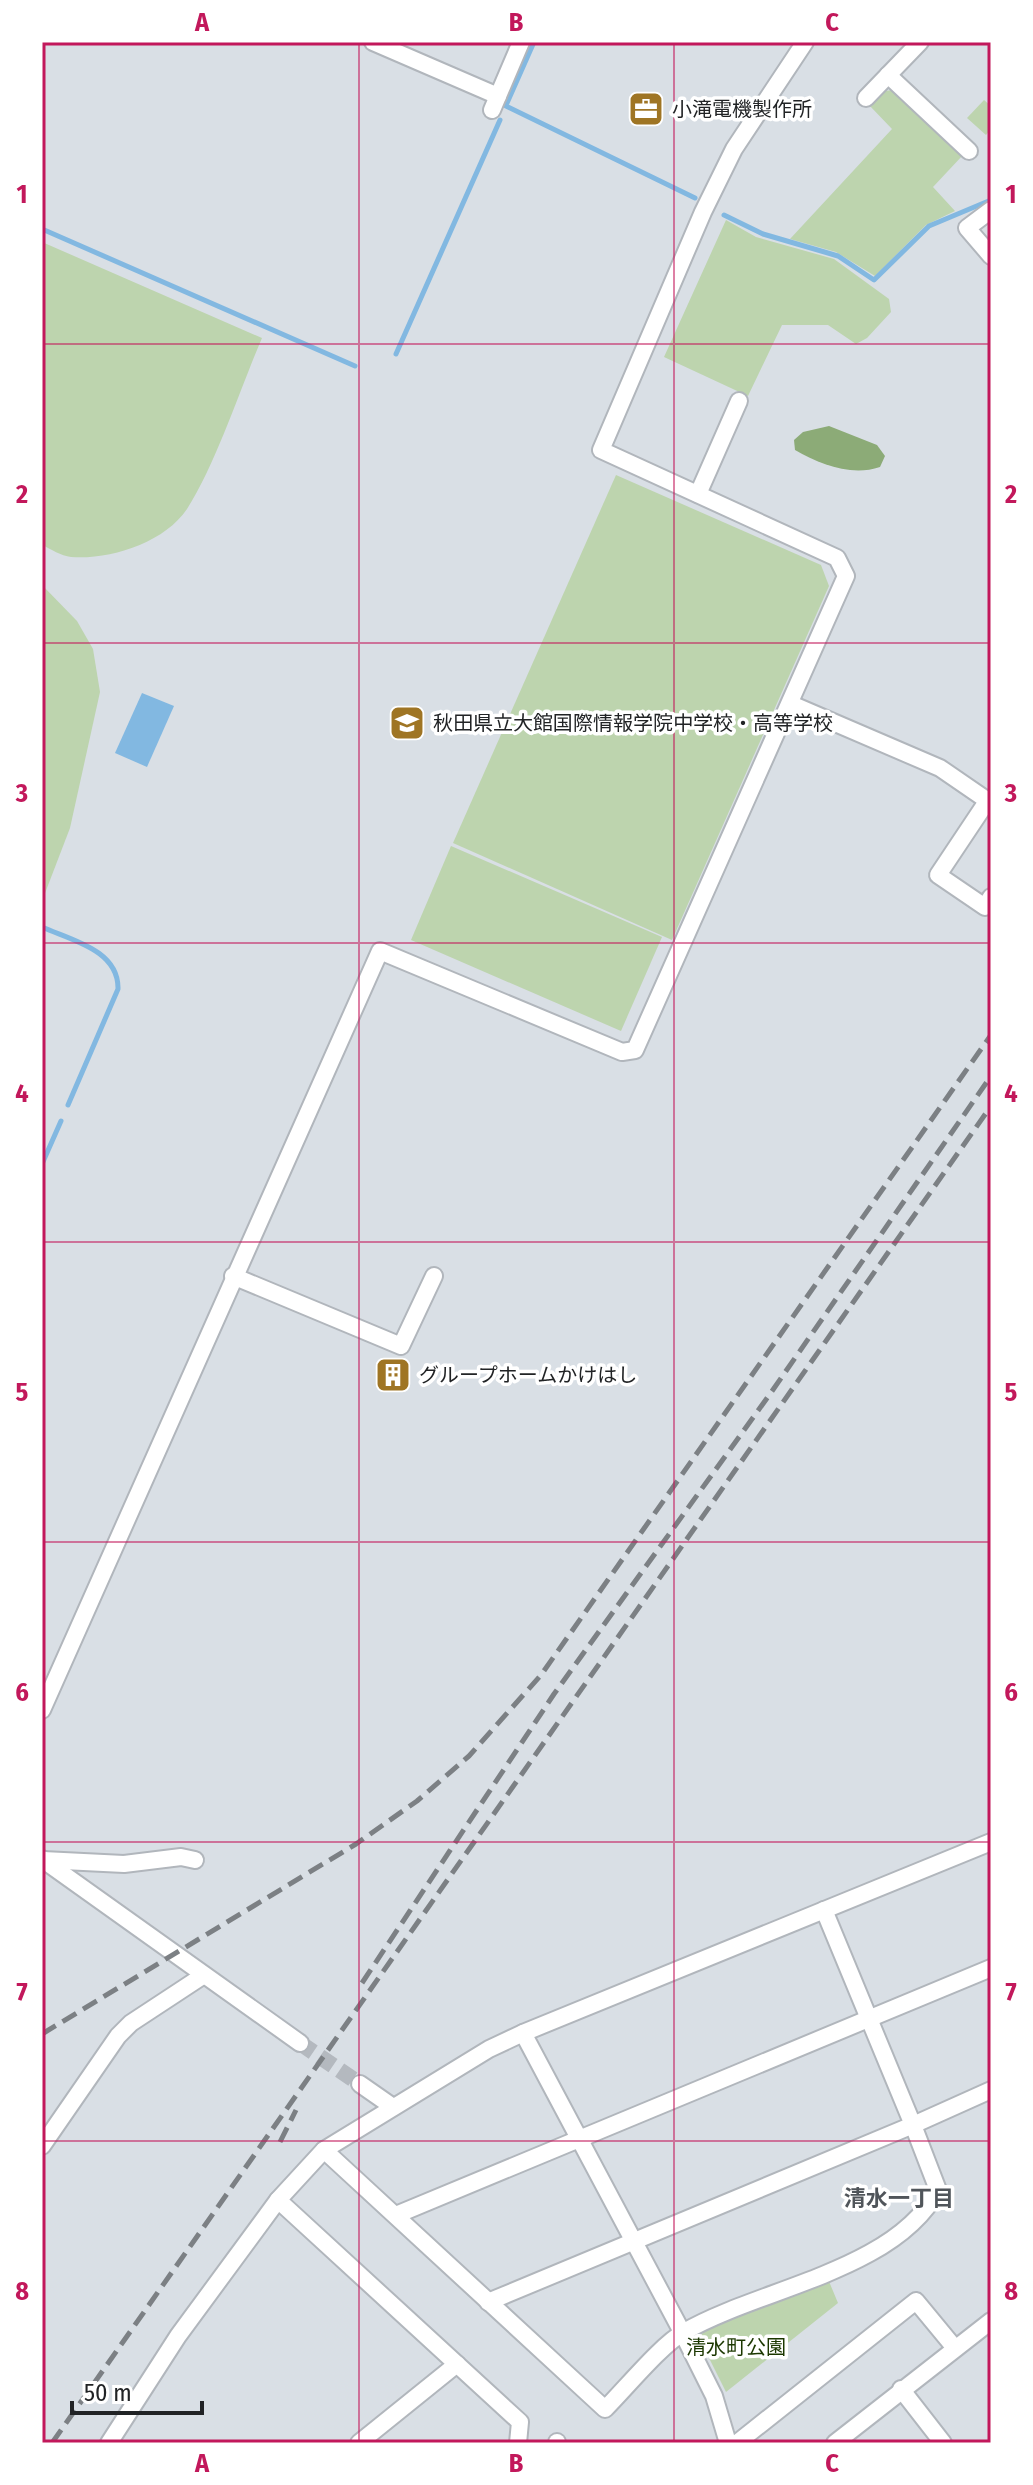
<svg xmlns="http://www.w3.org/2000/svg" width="1033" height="2485" viewBox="0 0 1033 2485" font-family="'Fira Sans Condensed','Noto Sans JP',sans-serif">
<rect width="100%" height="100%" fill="#d9dfe5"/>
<g fill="#bdd4ae">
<polygon points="892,90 963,155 933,187 955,211 926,225 875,276 836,252 790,239 892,129 870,106 886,91"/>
<polygon points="984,100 991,106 991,129 986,135 967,118"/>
<polygon points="726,220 756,237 834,259 889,299 891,312 867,338 856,344 828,325 782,325 748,396 664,357"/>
<path d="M42 242 262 338C240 389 216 464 187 509 164 543 110 560 71 557 61 556 51 549 42 545Z"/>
<polygon points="616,475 821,565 829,586 672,940 453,843"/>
<polygon points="42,585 77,621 93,649 100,692 70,828 42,901"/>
<polygon points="451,846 662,937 621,1031 411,940"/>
<polygon points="828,2279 838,2303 726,2392 700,2340 704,2329"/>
</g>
<path fill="#8cab77" d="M829 426 877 445 885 456 880 467C851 477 820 464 795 450L794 440 803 432Z"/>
<polygon fill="#82b8e1" points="142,693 174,706 147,767 115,753"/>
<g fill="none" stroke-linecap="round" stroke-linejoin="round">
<g stroke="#82b8e1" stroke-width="5">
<polyline points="507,103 534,42"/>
<polyline points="506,106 695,198"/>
<polyline points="724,215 763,234 838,256 874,280 929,226 991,200"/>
<polyline points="42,229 355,366"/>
<polyline points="396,354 500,120"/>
<path d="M42 927C71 940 119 950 118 989L68 1105"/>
<polyline points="42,1164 61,1121"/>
</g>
<polyline stroke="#b4b9bf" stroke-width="16" stroke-dasharray="16 8" stroke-linecap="butt" points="300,2043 360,2084"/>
<defs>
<g id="minor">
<polyline points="373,42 498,96"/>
<polyline points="888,75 969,151"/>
<polyline points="866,98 920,42"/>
<polyline points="492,110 521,42"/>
<polyline points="991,210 967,228 991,256"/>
<polyline points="698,494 739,401"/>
<polyline points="791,704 940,768 991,803"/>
<polyline points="988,800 938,875 985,907 991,897"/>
<polyline points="233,1276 401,1346 434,1276"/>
<polyline points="42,1710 380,951 622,1052 635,1050 846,576 837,558 601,450 703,212 734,149 805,42"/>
<polyline points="42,1859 300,2043"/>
<polyline points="43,1860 124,1864 181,1857 195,1860"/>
<polyline points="523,2033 682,2332 714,2396 728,2443"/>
<polyline points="360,2084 393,2107"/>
<polyline points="42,2146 118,2036 131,2023 204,1975"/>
<path d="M324 2150 605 2409C626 2388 661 2345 684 2332 760 2288 895 2271 938 2190L913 2125 991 2090"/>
<polyline points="278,2200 520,2422 518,2443"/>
<polyline points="396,2215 991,1968"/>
<polyline points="488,2302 913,2125 824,1910"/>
<polyline points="901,2389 943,2443"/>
<polyline points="109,2443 178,2336 278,2200 324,2150 489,2049 523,2033 991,1842"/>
<polyline points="359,2443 457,2364"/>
<polyline points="557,2443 557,2442"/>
<polyline points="737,2443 916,2301 954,2347"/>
<polyline points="835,2443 991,2321"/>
</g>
</defs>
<use href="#minor" stroke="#b1b6bc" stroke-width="20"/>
<use href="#minor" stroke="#fff" stroke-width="16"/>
<g stroke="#7c8084" stroke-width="5" stroke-dasharray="16 8" stroke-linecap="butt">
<polyline points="362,1983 554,1694 770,1394 991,1076"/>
<polyline points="42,2034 356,1844 417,1801 469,1756 541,1675 991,1035"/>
<polyline points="280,2142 296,2110"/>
<polyline points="52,2443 991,1106"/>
</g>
</g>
<path fill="none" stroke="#c2185b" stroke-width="2" stroke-opacity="0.55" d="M359 42V2443M674 42V2443M42 344H991M42 643H991M42 943H991M42 1242H991M42 1542H991M42 1842H991M42 2141H991"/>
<defs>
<symbol id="office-square" viewBox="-11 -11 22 22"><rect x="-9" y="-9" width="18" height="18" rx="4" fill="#9f7524" stroke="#fff"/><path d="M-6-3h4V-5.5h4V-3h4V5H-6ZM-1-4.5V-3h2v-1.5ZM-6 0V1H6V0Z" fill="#fff"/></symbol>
<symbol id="school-square" viewBox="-11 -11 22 22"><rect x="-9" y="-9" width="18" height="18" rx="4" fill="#9f7524" stroke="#fff"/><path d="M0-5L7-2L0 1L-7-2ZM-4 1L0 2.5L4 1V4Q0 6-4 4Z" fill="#fff"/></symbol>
<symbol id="building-square" viewBox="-11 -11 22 22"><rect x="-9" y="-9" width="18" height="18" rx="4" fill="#9f7524" stroke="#fff"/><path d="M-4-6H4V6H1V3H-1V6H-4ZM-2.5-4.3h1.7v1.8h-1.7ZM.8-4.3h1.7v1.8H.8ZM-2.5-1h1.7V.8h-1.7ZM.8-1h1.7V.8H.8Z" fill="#fff"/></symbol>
</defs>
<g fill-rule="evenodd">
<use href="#office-square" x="626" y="89" width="40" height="40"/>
<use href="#school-square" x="387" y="703" width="40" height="40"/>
<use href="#building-square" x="373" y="1355" width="40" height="40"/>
</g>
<g text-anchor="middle" stroke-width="7" stroke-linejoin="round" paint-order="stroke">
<g font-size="20" fill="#212325" stroke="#fff" text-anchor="start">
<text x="672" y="116">小滝電機製作所</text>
<text x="433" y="730">秋田県立大館国際情報学院中学校・高等学校</text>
<text x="419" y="1382">グループホームかけはし</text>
</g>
<g font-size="20" fill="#1b3700" stroke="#fff">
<text x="736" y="2354">清水町公園</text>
</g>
<g font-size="22" font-weight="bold" fill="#50555a" stroke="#fff">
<text x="899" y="2206">清水一丁目</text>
</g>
</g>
<rect width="1033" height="2485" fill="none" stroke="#ffffff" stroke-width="88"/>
<path d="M72 2401v12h130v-12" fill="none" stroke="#212325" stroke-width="4"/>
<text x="84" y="2401" font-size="24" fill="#212325" stroke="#ffffff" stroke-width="6" paint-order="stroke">50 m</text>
<rect x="44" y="44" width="945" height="2397" fill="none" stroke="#c2185b" stroke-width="3"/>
<g font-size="26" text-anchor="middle" font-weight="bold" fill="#c2185b">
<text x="202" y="31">A</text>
<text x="516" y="31">B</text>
<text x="832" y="31">C</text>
<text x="22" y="203">1</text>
<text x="1011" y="203">1</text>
<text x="22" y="503">2</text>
<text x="1011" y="503">2</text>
<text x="22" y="802">3</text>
<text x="1011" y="802">3</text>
<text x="22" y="1102">4</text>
<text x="1011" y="1102">4</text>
<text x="22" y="1401">5</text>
<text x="1011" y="1401">5</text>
<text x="22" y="1701">6</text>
<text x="1011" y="1701">6</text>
<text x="22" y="2001">7</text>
<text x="1011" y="2001">7</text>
<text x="22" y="2300">8</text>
<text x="1011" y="2300">8</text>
<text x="202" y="2472">A</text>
<text x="516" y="2472">B</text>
<text x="832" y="2472">C</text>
</g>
</svg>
